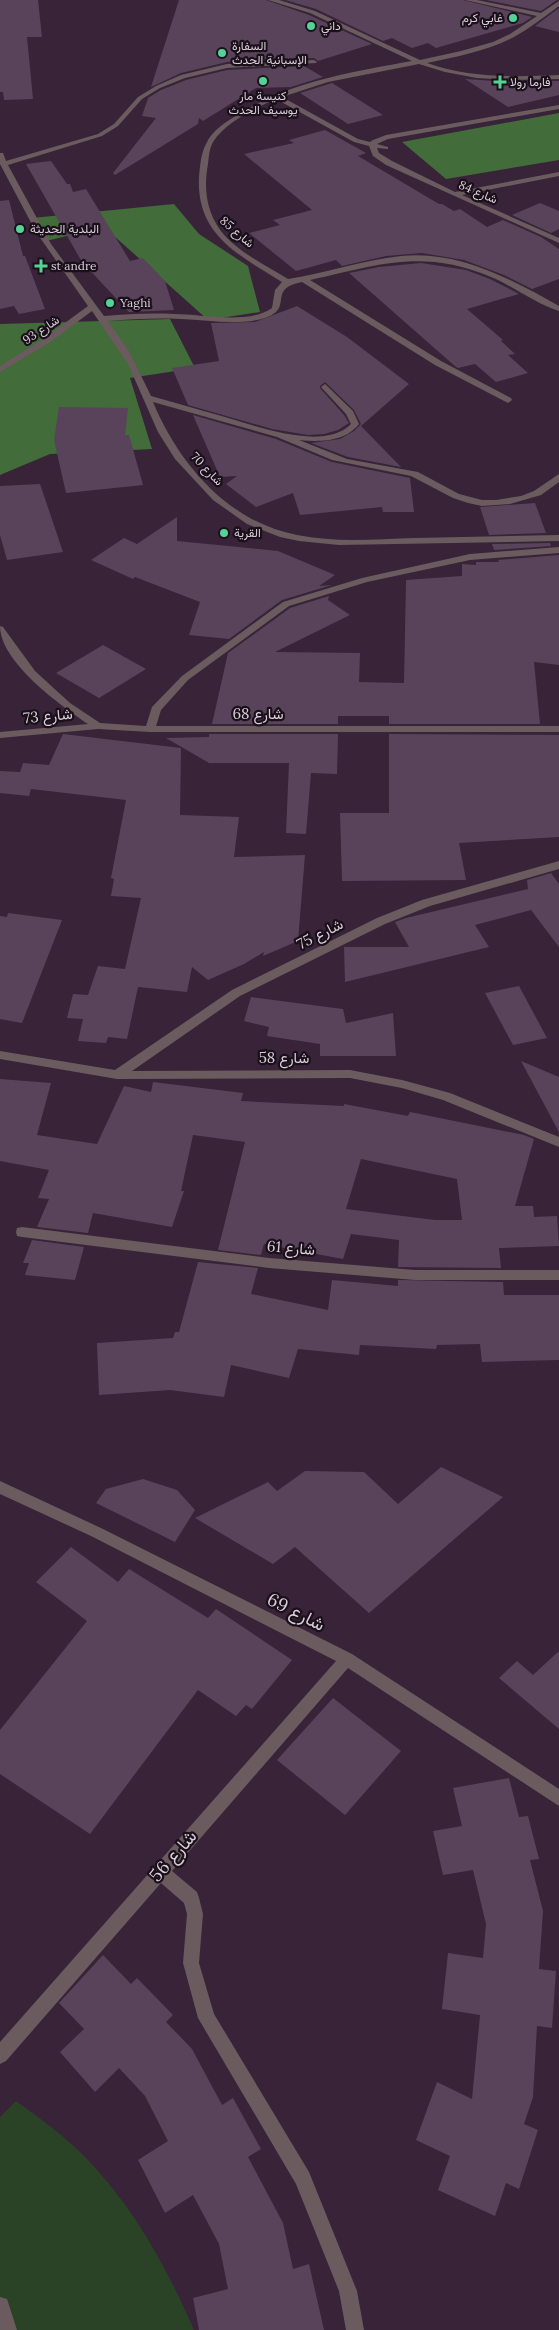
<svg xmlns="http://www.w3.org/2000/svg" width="559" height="2330" viewBox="0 0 559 2330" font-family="Lora,Vazirmatn,serif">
<rect width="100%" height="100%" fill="#382339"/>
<path fill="#2a4326" d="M16 2101C41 2119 66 2137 87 2159 135 2209 167 2268 194 2330H0V2117Z"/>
<g fill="#426c39">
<polygon points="559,113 559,160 446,179 402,142"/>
<polygon points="174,204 199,234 248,266 260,312 208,320 104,227 46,241 32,218"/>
<polygon points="170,319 195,368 130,378 152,449 50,454 0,475 0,324"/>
</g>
<g fill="#59435b" fill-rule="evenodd">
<polygon points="0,0 38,0 42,37 27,37 33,99 4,100 3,92 0,92"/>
<polygon points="179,0 266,0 309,15 372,44 318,61 314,58 227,62 181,73 151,87"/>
<polygon points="285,0 463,0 532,17 523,23 436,48 428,43 412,48 392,38 383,41 316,9"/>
<polygon points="486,0 557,0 541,11"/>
<polygon points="559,8 559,32 535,26"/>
<polygon points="304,66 323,77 291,87 256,88 203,121 199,118 198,124 115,175 113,173 156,118 142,116 148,98 161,90 186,80 227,70"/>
<polygon points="465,79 511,82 559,81 559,95 508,107"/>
<polygon points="332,83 383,115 348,124 300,93"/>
<polygon points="325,130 366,153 358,156 439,204 442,204 454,211 460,209 487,227 503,220 541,237 559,249 559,279 532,289 504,275 464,260 422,253 386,256 342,266 336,260 296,271 249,233 280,225 273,220 312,210 244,154 294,143 289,140"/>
<polygon points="51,161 67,184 70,184 73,192 86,189 130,261 143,258 165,281 174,310 129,312 82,262 26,164"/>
<polygon points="9,200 23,256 25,256 45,309 19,314 14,306 0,309 0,201"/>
<polygon points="540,203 559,211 559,229 551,233 512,215"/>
<polygon points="421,263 466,270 490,279 519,294 467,309 503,340 501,341 515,354 508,355 528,373 496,382 475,364 458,368 456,367 349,273 379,267"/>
<polygon points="297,306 347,337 409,384 361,426 401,467 348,457 311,443 340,439 354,431 361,424 354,410 325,382 320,386 320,388 344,415 349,423 338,430 324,434 308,435 272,429 188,405 172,368 219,361 211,323 255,322"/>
<polygon points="59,407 128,408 125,435 129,435 143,485 66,493 54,440"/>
<polygon points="193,415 276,439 332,462 410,478 414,512 383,512 382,507 300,515 293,493 256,507 226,484 237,476 220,477"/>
<polygon points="40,484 63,552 7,560 0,535 0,486"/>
<polygon points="535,503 546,533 489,535 480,507"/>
<polygon points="177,517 177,541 278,551 335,575 319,586 332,585 282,600 229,639 189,635 200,602 135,577 133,579 91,560 124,538 137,544"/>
<polygon points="550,543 551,546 494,550 492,544"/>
<polygon points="559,555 559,665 534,662 540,724 389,724 389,716 338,716 338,724 212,724 228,653 290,608 329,596 328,600 350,615 275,652 360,653 359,682 404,683 406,580 462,576 462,564 476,565 476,562 499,562 498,560"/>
<polygon points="103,645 146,669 99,698 56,673"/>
<polygon points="63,734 181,748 180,815 239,817 234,857 305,855 298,941 263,956 264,952 244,964 208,980 192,967 187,992 138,987 127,1039 108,1037 106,1043 78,1041 83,1019 67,1018 73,994 88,995 98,966 125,969 141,898 111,896 114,879 111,878 126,800 31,789 29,796 0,793 0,771 20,772 23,763 49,765"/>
<polygon points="209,734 338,734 337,774 311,773 306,834 286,833 289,763 209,763 166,738 209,737"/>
<polygon points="389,734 559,735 559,837 459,843 466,880 342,881 340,813 389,813"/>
<polygon points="551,873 559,884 559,947 531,910 475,925 489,947 345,982 344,947 409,947 395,922 406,918 528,889 527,880"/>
<polygon points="8,913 62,920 22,1023 0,1019 0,916 7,917"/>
<polygon points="519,986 547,1038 513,1045 485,993"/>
<polygon points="251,997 343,1009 346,1023 393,1013 396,1056 320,1056 320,1044 267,1036 269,1027 244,1021"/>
<polygon points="521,1061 559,1077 559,1132"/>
<path d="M0 1079 51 1083 37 1135 97 1144 124 1086 151 1092 153 1082 243 1093 241 1101 344 1106V1104L408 1116 410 1112 524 1135 534 1139 515 1206H533L534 1217 557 1216 559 1246 499 1248 501 1268 398 1267 399 1240 351 1234 343 1259 264 1244 261 1255 218 1250 245 1142 193 1135 181 1191H184L172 1227 93 1213 88 1233 37 1227 49 1199 38 1198 49 1170 0 1161ZM361 1159 457 1179 462 1220H435L346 1209Z"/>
<polygon points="32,1240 84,1247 75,1280 25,1275 29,1263 23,1263"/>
<polygon points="198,1262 258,1268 251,1294 328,1310 332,1280 398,1286 398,1280 503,1282 504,1295 559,1295 559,1360 482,1362 480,1344 437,1345 436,1349 360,1345 359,1355 298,1349 289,1378 231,1365 224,1397 170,1390 99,1395 97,1343 173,1338 175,1332 179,1332"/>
<polygon points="441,1467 503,1497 369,1613 295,1547 273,1564 195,1518 268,1482 277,1491 305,1471 364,1472 398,1504"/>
<polygon points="143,1479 177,1490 195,1510 175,1542 96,1503 106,1489"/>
<polygon points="71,1547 118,1582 129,1569 208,1618 216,1609 292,1660 252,1709 246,1705 236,1716 198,1690 90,1834 0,1774 0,1730 87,1621 36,1582"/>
<polygon points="559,1651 559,1729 499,1678 517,1661 533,1675"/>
<polygon points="333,1698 401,1751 345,1815 277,1760"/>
<polygon points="509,1778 519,1817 528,1816 539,1859 530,1860 543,1911 539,1969 556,1971 552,2028 537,2026 533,2097 524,2124 538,2130 519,2189 506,2183 495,2216 438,2190 450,2156 416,2140 437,2082 472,2099 480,2015 442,2009 448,1953 483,1958 486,1924 473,1870 443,1875 433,1831 462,1826 453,1788"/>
<polygon points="103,1955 131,1984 137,1978 173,2015 166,2022 192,2049 222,2105 233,2098 261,2149 248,2157 283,2223 293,2269 309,2264 324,2330 199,2330 193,2298 228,2289 219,2244 193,2195 165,2213 138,2160 168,2141 145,2096 119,2068 95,2092 60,2052 84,2029 59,2003"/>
</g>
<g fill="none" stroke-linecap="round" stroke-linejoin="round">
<g fill="#6b5b5f" fill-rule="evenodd">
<path d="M268 0H279L315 11 420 60 461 51 493 42 510 34 537 16 465 0H477L541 13 559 1V6C544 17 530 28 514 37 487 51 456 57 427 63 469 78 515 77 559 75V79L511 80 477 78 445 72 419 64 328 82 282 97 358 139 370 142 373 140 386 135 559 105V109L388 139 377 144 388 147V149L377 148 379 153 392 161 455 192 559 172V176L462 195 559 238V243L386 165 373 156 369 146 354 142 276 99C255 108 226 122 213 142 209 149 209 157 208 164 203 191 207 215 225 236 242 254 267 266 288 279 326 273 363 260 401 256 458 250 511 279 559 306V311C536 304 513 286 491 277 423 248 377 265 310 280L441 361 511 398 512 400 508 403 435 365 302 282C266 289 295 308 265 318 238 326 209 320 181 319 157 318 132 319 108 321L129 351 151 396C176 403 200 410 225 417 256 426 324 452 351 424L346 414 321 387 325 384 353 411 359 424C345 442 320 442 299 440L347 459 418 472 459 494 482 500H496L521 496 534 491 559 474V482L541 495 510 504 482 506 468 503 453 498 411 476 332 460 277 437 153 402C179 464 228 522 297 535 336 543 376 539 415 538 463 537 511 536 559 535V541L339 545 299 541 280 537 247 524 213 500 175 459 158 432 128 364 92 311 49 343 0 372V366L43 339 88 306 36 232 0 164V153H3L6 161 98 134 114 124 138 97 156 86 181 75 227 64 314 60 317 62 316 63 227 68 185 78 160 88 142 99 118 126 102 136 8 165 51 244 104 316C127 314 150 313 174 314 201 314 249 325 272 308L275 290 282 282C239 255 196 235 199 177 200 166 201 153 206 144 212 130 227 121 239 114 292 81 352 72 412 61L310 13Z"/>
<path d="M559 547V553L470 560 367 582 289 606 188 680 161 710 156 726H559V732H150L98 729 0 738V732L88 724C60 705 0 662 0 626L3 627 35 671 70 703 100 723 146 726 152 707 182 676 283 602 362 578 470 554Z"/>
<polygon points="559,861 559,869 430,906 385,924 240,996 132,1071 350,1070 402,1080 450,1093 559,1137 559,1147 443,1100 402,1088 350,1078 117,1079 0,1059 0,1051 115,1070 232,990 377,918 422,900"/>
<polygon points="22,1227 269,1258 415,1270 559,1270 559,1280 415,1280 269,1268 22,1237 17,1236 16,1232 17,1228"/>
<polygon points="0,1481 101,1528 352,1654 559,1789 559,1806 348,1668 172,1871 197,1892 199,1898 203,1914 199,1963 214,2014 309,2172 357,2291 364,2330 346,2330 339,2291 296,2184 198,2018 183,1963 187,1914 184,1903 161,1883 6,2061 0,2064 0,2042 336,1661 91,1536 0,1494"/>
<polygon points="0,2297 7,2299 17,2330 0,2330"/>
</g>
</g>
<g fill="#54d396" stroke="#1a101a" stroke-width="2">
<circle cx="513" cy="18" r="5"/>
<circle cx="311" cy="26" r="5"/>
<circle cx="222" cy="53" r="5"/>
<circle cx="263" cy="81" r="5"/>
<path d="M497.5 74.5h5v5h5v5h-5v5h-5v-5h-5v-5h5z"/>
<circle cx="20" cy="229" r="5"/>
<path d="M38.5 258.5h5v5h5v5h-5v5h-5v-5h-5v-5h5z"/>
<circle cx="110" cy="303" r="5"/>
<circle cx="224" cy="533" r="5"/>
</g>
<g text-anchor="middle" stroke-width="4.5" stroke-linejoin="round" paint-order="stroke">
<g font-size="12" fill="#dbcddb" stroke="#1a101a" text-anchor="start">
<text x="503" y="22" text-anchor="end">غابي كرم</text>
<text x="321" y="30">داني</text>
<text x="232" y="50">السفارة<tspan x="232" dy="14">الإسبانية الحدث</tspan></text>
<text x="510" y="86">فارما رولا</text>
<text x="263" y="100" text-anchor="middle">كنيسة مار<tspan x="263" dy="14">يوسيف الحدث</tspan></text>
<text x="30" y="233">البلدية الحديثة</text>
<text x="51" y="270">st andre</text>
<text x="120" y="307">Yaghi</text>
<text x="234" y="537">القرية</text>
</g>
<g font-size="12" fill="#dbcddb" stroke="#1a101a">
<text transform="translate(478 192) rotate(23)" y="4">شارع 84</text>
<text transform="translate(237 232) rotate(41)" y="4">شارع 85</text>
<text transform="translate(41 330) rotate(-34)" y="4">شارع 93</text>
<text transform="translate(207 469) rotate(46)" y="4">شارع 70</text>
</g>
<g font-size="15" fill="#dbcddb" stroke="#1a101a">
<text x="258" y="719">شارع 68</text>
<text transform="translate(48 716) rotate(-5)" y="5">شارع 73</text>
<text transform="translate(320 934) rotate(-27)" y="5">شارع 75</text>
<text x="284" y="1063">شارع 58</text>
<text transform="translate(291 1248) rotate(5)" y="5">شارع 61</text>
</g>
<g font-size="18" fill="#dbcddb" stroke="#1a101a">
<text transform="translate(296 1612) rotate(27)" y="6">شارع 69</text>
<text transform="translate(173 1856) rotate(-49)" y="6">شارع 56</text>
</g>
</g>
</svg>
